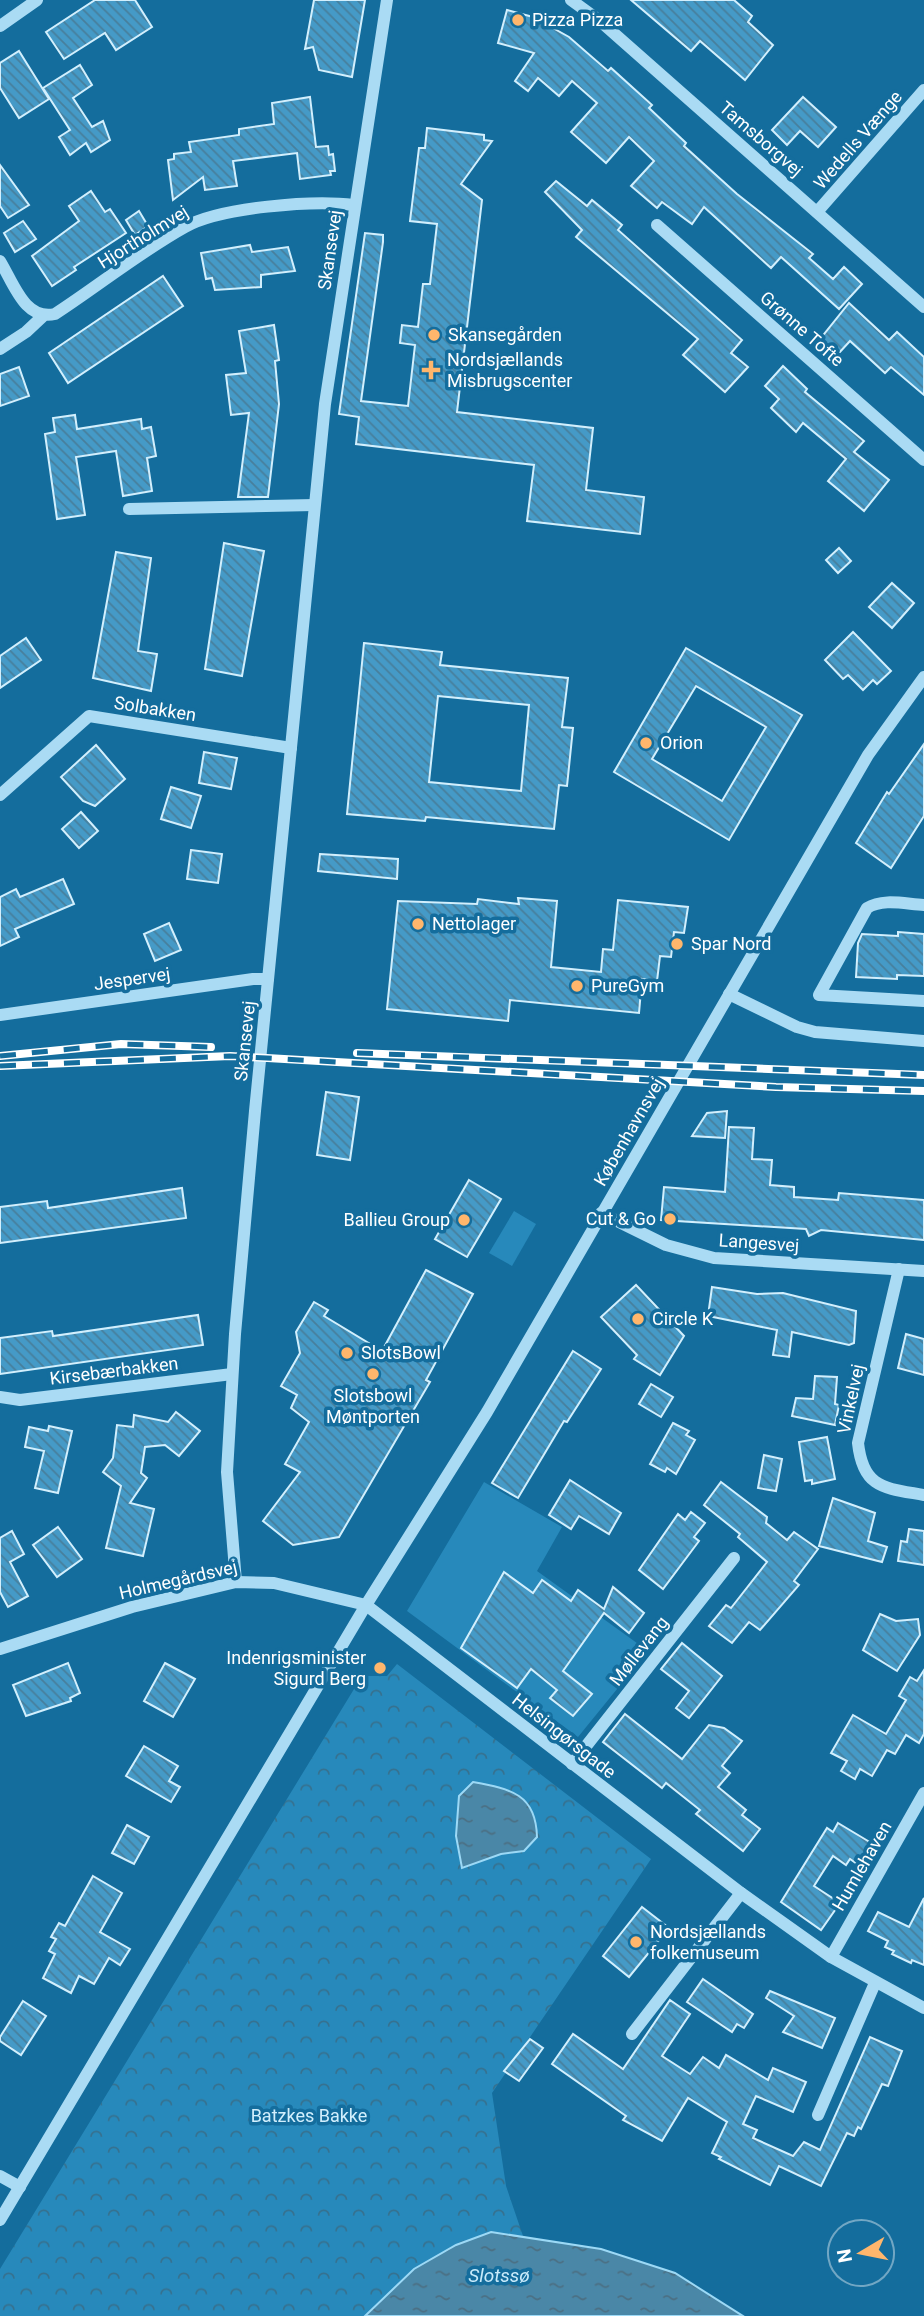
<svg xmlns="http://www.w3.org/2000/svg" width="924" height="2316" viewBox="0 0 924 2316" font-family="Roboto,sans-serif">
<defs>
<pattern id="park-crowns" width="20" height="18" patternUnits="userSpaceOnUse" patternTransform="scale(1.75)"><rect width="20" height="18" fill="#2789bb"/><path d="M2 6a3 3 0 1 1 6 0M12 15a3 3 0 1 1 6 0" fill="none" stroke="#36718f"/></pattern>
<pattern id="water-ripples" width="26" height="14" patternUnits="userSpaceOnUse" patternTransform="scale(1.75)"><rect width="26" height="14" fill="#4a87a7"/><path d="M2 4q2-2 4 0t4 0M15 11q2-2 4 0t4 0" fill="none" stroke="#4b6f83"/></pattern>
<pattern id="building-back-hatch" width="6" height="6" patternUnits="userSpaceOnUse" patternTransform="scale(1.75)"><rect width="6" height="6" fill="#459ac7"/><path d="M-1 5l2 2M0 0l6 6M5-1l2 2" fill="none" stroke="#477f9c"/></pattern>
</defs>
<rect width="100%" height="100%" fill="#146d9d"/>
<g fill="#2789bb">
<polygon points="514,1211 536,1224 512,1266 489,1253"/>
<polygon points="484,1482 562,1527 537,1571 648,1651 578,1737 407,1611"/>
</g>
<polygon fill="url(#park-crowns)" points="397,1664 651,1859 492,2093 506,2186 523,2236 491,2233 414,2270 365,2316 0,2316 0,2269 362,1676 387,1676"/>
<g fill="url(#water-ripples)" stroke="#9cd9f6" stroke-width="2">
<path d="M473 1782C511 1789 536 1794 537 1837L524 1851 501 1854 462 1868 456 1836 459 1796Z"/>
<polygon points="491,2232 601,2249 675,2273 743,2316 365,2316 414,2269 456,2245"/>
</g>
<g fill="url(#building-back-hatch)" stroke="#d2effd" stroke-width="2" fill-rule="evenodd">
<polygon points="95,0 135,0 152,27 116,50 105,33 64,59 46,32"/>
<polygon points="314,0 365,0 352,77 319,70 313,47 305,49"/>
<polygon points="631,0 734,0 752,16 748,22 773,45 745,80 700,41 691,51"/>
<polygon points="507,10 533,17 569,37 608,71 611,68 652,105 649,108 686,143 684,146 737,194 813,254 809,258 833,279 844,267 862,284 839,309 781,257 771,268 704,207 692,224 662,202 657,208 631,186 654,161 629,137 606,163 571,132 597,103 572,81 559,96 538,78 528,91 515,81 534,53 498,43"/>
<polygon points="19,51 49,99 19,118 0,88 0,63"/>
<polygon points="80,65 92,85 73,98 92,127 103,121 110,140 91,152 86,143 70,155 59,137 70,130 43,88"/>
<polygon points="310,97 316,147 328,146 329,155 333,154 335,171 330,171 331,175 300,179 297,153 233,161 237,186 205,190 203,177 173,200 168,160 174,159 174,154 191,152 189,142 239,135 239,129 274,124 272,103"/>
<polygon points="803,97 836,127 818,147 800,131 787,145 772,130"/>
<polygon points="427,128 484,135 484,140 492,141 461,184 482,200 457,412 593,428 586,490 644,497 640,534 527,521 534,465 356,444 359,417 339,414 365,233 383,235 383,242 361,401 408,406 415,345 400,343 402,325 418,327 423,284 430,284 437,224 410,221 419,148 425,148"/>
<polygon points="0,165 29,205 8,218 0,206"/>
<polygon points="556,181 587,206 592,200 622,225 618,230 742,340 731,353 748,367 725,392 683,355 698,339 576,237 582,230 545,192"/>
<polygon points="91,191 105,212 110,209 126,233 74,267 76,270 52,286 32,256 79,221 69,206"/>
<polygon points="139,211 148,226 135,235 126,220"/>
<polygon points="23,221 36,239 15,252 4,233"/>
<polygon points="250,245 252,252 288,247 295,271 261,275 261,287 215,290 212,278 206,279 201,253"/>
<polygon points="163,276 183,306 68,383 49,353"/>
<polygon points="849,303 889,340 897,332 924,357 924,395 891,367 885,373 850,341 838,354 821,338"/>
<polygon points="274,325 279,360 275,361 279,404 268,497 238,497 249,413 231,415 226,375 246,373 239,331"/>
<polygon points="783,366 807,389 805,392 864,441 854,452 889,480 864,511 828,481 846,459 803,423 796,432 771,408 779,399 765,386"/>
<polygon points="19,367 29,396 0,406 0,374"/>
<polygon points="75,415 77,429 141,419 142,429 151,427 156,456 147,458 152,491 123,496 116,451 76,457 85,515 57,519 45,434 55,432 53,418"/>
<polygon points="224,543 264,551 242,676 205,669"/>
<polygon points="839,548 851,561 838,573 826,560"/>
<polygon points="116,552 151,558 138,651 157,654 151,691 93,678"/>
<polygon points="892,583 914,603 892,628 869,607"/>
<polygon points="853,632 891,671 877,684 873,680 863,690 848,675 843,679 825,660"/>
<polygon points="26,638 41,660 0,688 0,656"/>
<path d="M364 643 442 652 440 665 568 678 562 727 573 728 567 786 559 785 554 829 426 817 425 821 347 814ZM438 696 529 705 521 791 429 782Z"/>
<path d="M686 648 802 715 729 840 614 772ZM696 686 766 727 722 801 652 759Z"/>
<polygon points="924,744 924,816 891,868 856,843 887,792 889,794"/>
<polygon points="96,745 125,779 95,806 83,801 61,777"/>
<polygon points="204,752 237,758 231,789 199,783"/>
<polygon points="171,787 201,796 191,828 161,819"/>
<polygon points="81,812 98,831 79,848 62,829"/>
<polygon points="191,850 222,854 218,883 187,879"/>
<polygon points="320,854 398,859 397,879 318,871"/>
<polygon points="63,879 74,904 15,929 19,937 0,946 0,897 16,889 20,897"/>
<polygon points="518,898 557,901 551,967 601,972 603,949 613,950 618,900 688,907 684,933 674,932 671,957 660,956 657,981 642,979 639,1013 510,1000 508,1021 387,1009 398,901 477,904 478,899 519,904"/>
<polygon points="169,923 181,950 155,961 144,934"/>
<polygon points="898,932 924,934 924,976 897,975 897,979 856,977 858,943 862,934 898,936"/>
<polygon points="326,1092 359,1097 350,1160 317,1155"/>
<polygon points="727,1111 725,1138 692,1136 707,1113"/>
<polygon points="729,1127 754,1128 752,1159 772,1160 770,1185 794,1187 794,1197 838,1200 839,1193 924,1200 924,1240 821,1230 809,1236 806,1229 661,1220 664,1187 725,1192"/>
<polygon points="469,1180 501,1199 467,1257 435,1239"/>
<polygon points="182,1188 186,1218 0,1243 0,1207 47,1201 48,1208"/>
<polygon points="426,1270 473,1294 426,1380 430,1382 339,1537 293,1545 263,1521 300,1472 285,1464 309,1422 291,1408 297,1395 281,1386 300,1353 296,1332 314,1302 328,1310 324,1316 382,1351"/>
<polygon points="636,1285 684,1336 660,1375 634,1359 637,1355 601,1317"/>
<polygon points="712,1287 757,1294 783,1293 856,1311 854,1343 849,1345 792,1332 789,1357 773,1355 777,1330 708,1316"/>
<polygon points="198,1315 203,1345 0,1374 0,1338 52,1331 53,1336"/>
<polygon points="906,1334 924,1339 924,1375 898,1368"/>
<polygon points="573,1351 601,1369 567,1422 564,1421 518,1498 492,1483"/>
<polygon points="815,1376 837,1377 835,1404 839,1405 835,1425 792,1416 796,1398 813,1399"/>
<polygon points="651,1384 673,1397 661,1417 639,1404"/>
<polygon points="176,1412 200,1431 179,1456 165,1445 145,1447 141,1473 147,1478 130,1503 154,1509 143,1556 106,1548 121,1486 103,1472 113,1458 117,1425 133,1427 134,1415 168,1422"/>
<polygon points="673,1423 689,1431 686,1435 695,1440 676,1474 667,1468 665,1472 650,1464"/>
<polygon points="49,1426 72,1431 58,1493 35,1488 44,1451 25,1447 29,1427 48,1431"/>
<polygon points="827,1437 835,1479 812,1484 812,1480 805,1481 799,1442"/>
<polygon points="764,1455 782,1459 776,1491 758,1488"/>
<polygon points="570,1480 621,1513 609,1534 579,1516 571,1529 549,1515"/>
<polygon points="721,1482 767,1517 766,1523 787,1540 794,1532 818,1549 794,1581 799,1585 760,1630 749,1622 732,1643 709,1626 726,1605 731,1608 767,1562 738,1537 740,1534 704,1505"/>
<polygon points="833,1498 875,1513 868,1541 887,1547 882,1562 819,1546"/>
<polygon points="691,1512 705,1523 694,1537 699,1541 663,1589 639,1570 678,1514 685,1520"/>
<polygon points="58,1527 82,1559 57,1577 33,1545"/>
<polygon points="909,1529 924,1531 924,1565 898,1561 901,1541 907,1542"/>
<polygon points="12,1531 24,1554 10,1562 28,1596 8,1607 0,1592 0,1538"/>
<polygon points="504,1572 533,1593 542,1580 571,1601 578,1590 604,1609 613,1587 644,1613 629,1633 604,1613 563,1671 592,1694 573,1716 550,1698 557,1690 531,1669 517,1688 461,1648"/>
<polygon points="880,1614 896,1621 918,1619 920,1635 897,1671 863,1650"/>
<polygon points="682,1643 722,1676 689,1718 676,1708 689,1691 661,1669"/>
<polygon points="68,1663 80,1693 70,1698 71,1701 26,1716 13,1685"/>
<polygon points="165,1663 195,1679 173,1717 144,1701"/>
<polygon points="924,1670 924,1734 919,1743 906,1735 895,1754 887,1750 872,1776 860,1769 855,1779 841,1771 847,1761 831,1753 853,1715 886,1734 906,1700 899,1696 910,1677 917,1681"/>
<polygon points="625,1714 682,1759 709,1725 724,1728 742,1741 722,1766 730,1773 718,1787 746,1810 742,1815 760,1829 743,1851 696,1814 700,1810 666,1783 662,1788 603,1742"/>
<polygon points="144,1746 178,1766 169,1781 180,1787 171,1802 126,1776"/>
<polygon points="838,1823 873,1844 860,1866 850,1859 846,1865 833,1856 814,1886 840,1903 821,1930 781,1902 827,1828 833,1832"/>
<polygon points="127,1825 149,1837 134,1864 112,1853"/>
<polygon points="93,1876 122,1893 100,1932 130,1949 120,1965 109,1958 94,1984 79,1976 71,1993 43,1978 55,1954 49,1951 56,1939 51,1937 59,1923 65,1926"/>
<polygon points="924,1898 924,1965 912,1960 911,1963 892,1954 894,1951 885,1947 888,1941 868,1931 878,1912 909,1927"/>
<polygon points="642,1907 669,1928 629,1977 603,1956"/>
<polygon points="703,1979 753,2014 744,2028 737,2024 732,2032 687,2002"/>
<polygon points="770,1991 835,2018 822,2048 783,2032 794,2016 766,1998"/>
<polygon points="670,2000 690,2014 662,2056 690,2074 703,2057 719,2068 726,2055 768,2080 773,2068 806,2082 793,2112 756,2096 743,2124 757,2130 753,2138 793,2156 804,2142 820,2150 870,2037 902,2051 888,2086 882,2084 861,2129 858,2127 854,2136 847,2133 821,2186 779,2166 770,2185 719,2159 721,2157 712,2153 727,2122 688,2098 662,2141 623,2120 626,2116 552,2064 573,2034 623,2069"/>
<polygon points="23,2001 46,2016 21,2055 0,2041 0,2037"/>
<polygon points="530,2039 543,2048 519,2081 504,2071"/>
</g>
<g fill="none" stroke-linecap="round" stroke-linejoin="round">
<g stroke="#aadbf4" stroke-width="12">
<polyline points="571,0 600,21 924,307"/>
<polyline points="0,26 37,0"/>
<polyline points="817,212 924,90"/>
<polyline points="657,225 924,460"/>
<path d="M0 261C14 284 25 321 55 314 98 286 140 252 185 227 221 207 313 200 354 205"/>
<polyline points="0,349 26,332 42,317"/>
<polyline points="129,509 314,505"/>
<polyline points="0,795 89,716 291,748"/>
<path d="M924 905C905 904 883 898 867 908L819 995 924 1001"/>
<polyline points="729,994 797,1027 815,1032 924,1041"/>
<polyline points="0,1015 253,979 268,979"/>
<polyline points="601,1213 666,1245 714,1258 924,1271"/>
<path d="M899 1269 858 1443C863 1489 885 1488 924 1495"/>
<polyline points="0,1397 20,1400 232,1374"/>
<polyline points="236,1582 227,1472 235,1334 255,1111 325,404 387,0"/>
<polyline points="0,1649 132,1607 236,1582 274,1583 366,1605 741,1893 831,1957 924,2008"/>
<polyline points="572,1764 734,1558"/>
<polyline points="831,1957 924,1793"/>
<polyline points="632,2034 741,1893"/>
<polyline points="818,2115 875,1983"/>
<polyline points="0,2176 20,2187"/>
<polyline points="0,2220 366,1605 487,1412 868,755 924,677"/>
</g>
<defs>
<g id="rail">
<polyline points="357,1053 924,1075"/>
<polyline points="0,1056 121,1044 211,1047"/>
<polyline points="0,1066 230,1056 776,1087 924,1091"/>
</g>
</defs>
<use href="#rail" stroke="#fff" stroke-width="8"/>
<use href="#rail" stroke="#146d9d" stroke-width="5" stroke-dasharray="16" stroke-linecap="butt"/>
</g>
<g fill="#ffb66c" stroke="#146d9d" stroke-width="2.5">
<circle cx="518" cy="20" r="7"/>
<circle cx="434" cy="335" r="7"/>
<path d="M427.5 359.5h7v7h7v7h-7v7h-7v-7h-7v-7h7z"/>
<circle cx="646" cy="743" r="7"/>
<circle cx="418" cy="924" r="7"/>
<circle cx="677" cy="944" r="7"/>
<circle cx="577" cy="986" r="7"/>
<circle cx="670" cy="1219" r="7"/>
<circle cx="464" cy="1220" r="7"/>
<circle cx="638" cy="1319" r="7"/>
<circle cx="347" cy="1353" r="7"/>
<circle cx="373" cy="1374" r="7"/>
<circle cx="380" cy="1668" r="7"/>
<circle cx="636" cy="1942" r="7"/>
</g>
<g text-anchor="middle" stroke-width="7" stroke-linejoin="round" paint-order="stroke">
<g font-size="18" fill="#fff" stroke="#146d9d" text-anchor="start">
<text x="532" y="26">Pizza Pizza</text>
<text x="448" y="341">Skansegården</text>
<text x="447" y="366">Nordsjællands<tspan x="447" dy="21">Misbrugscenter</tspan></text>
<text x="660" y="749">Orion</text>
<text x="432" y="930">Nettolager</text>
<text x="691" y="950">Spar Nord</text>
<text x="591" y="992">PureGym</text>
<text x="656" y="1225" text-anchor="end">Cut &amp; Go</text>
<text x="450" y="1226" text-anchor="end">Ballieu Group</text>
<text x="652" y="1325">Circle K</text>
<text x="361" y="1359">SlotsBowl</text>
<text x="373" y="1402" text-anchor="middle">Slotsbowl<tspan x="373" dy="21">Møntporten</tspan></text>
<text x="366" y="1664" text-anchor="end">Indenrigsminister<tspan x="366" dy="21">Sigurd Berg</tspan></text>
<text x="650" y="1938">Nordsjællands<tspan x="650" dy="21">folkemuseum</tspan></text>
</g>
<g font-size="18" fill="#fff" stroke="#146d9d">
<text transform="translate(761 139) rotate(41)" y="6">Tamsborgvej</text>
<text transform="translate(858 140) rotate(-49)" y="6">Wedells Vænge</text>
<text transform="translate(143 237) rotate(-32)" y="6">Hjortholmvej</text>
<text transform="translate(330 250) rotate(-82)" y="6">Skansevej</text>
<text transform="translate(802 329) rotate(41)" y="6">Grønne Tofte</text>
<text transform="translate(155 709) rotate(9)" y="6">Solbakken</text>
<text transform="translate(132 979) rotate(-8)" y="6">Jespervej</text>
<text transform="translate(245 1041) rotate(-84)" y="6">Skansevej</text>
<text transform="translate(629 1132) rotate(-60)" y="6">Københavnsvej</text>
<text transform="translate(759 1243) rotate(4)" y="6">Langesvej</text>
<text transform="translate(114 1371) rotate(-7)" y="6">Kirsebærbakken</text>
<text transform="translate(851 1399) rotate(-78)" y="6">Vinkelvej</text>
<text transform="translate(178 1580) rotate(-13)" y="6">Holmegårdsvej</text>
<text transform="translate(639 1651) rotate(-52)" y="6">Møllevang</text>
<text transform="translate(564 1736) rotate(38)" y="6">Helsingørsgade</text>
<text transform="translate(862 1866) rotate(-60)" y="6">Humlehaven</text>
</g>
<g font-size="18" fill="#d2effd" stroke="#146d9d">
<text x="309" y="2122">Batzkes Bakke</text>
</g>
<g font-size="19" font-style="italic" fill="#c9ebfb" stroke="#146d9d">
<text x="499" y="2282">Slotssø</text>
</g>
</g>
<g transform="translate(861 2253) rotate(260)"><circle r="33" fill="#146d9d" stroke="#72a7c4" stroke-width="2"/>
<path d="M0-5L12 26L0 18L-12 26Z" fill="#ffb66c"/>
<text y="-10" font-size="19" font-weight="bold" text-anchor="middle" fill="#ffffff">N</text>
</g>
</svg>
